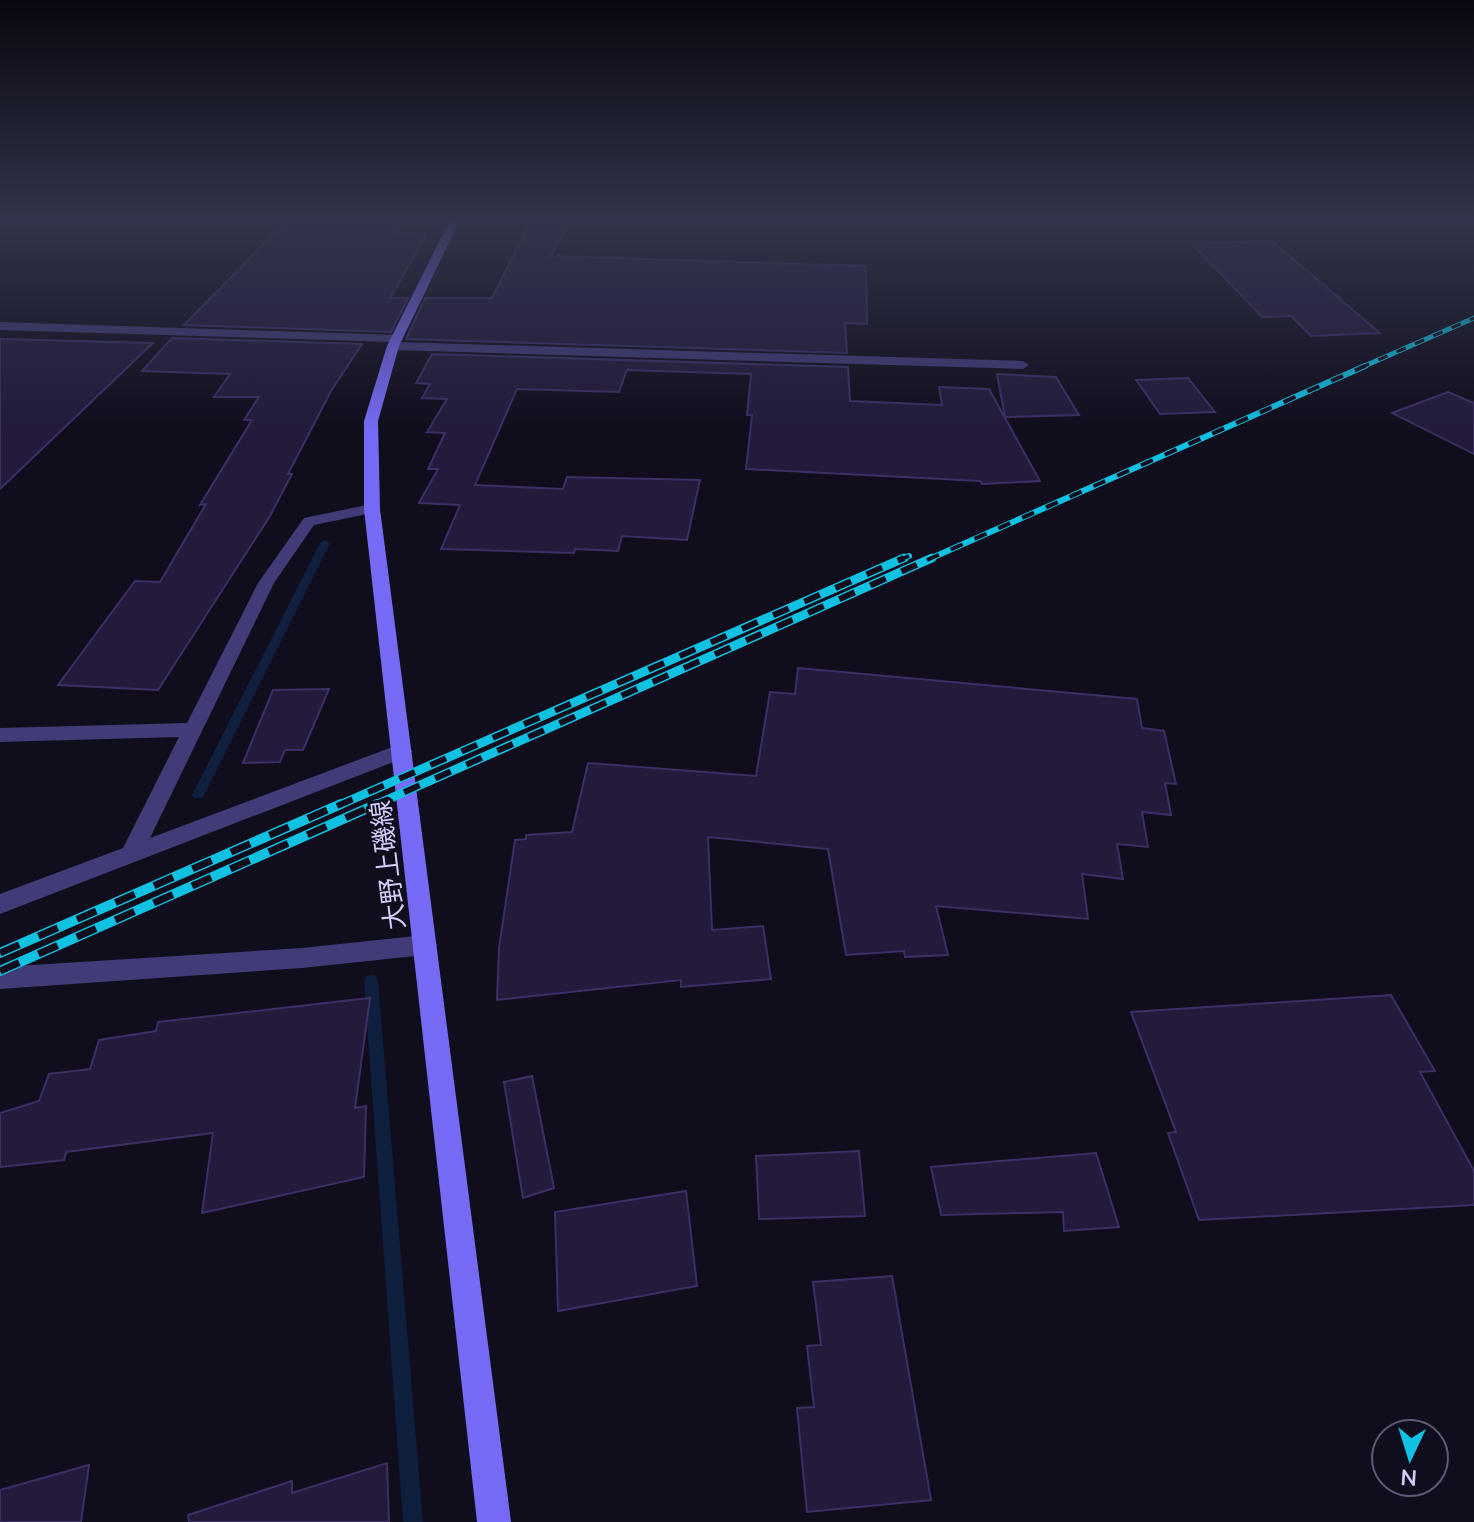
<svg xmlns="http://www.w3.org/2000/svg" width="1474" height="1522" viewBox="0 0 1474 1522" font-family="'Nunito Sans','Noto Sans JP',sans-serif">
<rect width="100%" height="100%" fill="#100d1c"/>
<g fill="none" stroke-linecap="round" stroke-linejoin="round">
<g fill="#0f1f3e" fill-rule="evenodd">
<polygon points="325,540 330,543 204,795 202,798 194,798 192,795 320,543"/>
<polygon points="371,975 376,976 378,981 423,1522 403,1522 364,981 366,976"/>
</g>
</g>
<g fill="#231a3c" stroke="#3d2e66" stroke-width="2">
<polygon points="289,218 407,218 396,234 427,234 390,298 408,298 391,332 184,325"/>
<polygon points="532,218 572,218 551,256 866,266 867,324 845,323 847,353 406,339 425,298 492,298"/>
<polygon points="1272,241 1380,333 1311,336 1291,316 1262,317 1192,244"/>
<polygon points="172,338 362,344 331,391 288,474 292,474 270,516 158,690 58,685 135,581 160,582 206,504 200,505 252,420 244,420 259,397 214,397 230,374 142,371"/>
<polygon points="0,339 153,343 0,489"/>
<polygon points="432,354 848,367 850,401 942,405 939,387 989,389 1040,481 982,484 980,481 746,469 752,415 747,415 751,374 627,370 619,392 517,389 475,485 563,489 567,477 700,480 687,540 622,536 618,551 575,549 574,553 441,549 460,505 419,503 438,469 428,469 445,433 427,432 447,399 422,398 430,384 416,383"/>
<polygon points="997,374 1056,377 1079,415 1005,417"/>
<polygon points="1188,378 1215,412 1160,414 1136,380"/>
<polygon points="1448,392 1474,403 1474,454 1392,413"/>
<polygon points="798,668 1137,699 1142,728 1164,731 1176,784 1165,783 1171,815 1142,812 1148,847 1117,844 1123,879 1082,874 1088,919 936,906 948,955 905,957 904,951 846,955 828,849 708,837 712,930 763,926 771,979 681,987 681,980 497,1000 499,948 515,840 526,839 526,835 572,832 588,763 756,776 770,692 795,694"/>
<polygon points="329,689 303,750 285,750 280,762 243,763 273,690"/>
<polygon points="1391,995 1435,1071 1420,1072 1474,1171 1474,1205 1199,1220 1168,1133 1176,1132 1131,1012"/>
<polygon points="370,998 355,1108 366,1106 364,1177 202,1213 213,1133 66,1152 64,1160 0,1167 0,1113 39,1101 49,1074 90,1069 99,1040 156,1031 158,1022"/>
<polygon points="532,1076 554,1188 523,1198 504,1082"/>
<polygon points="859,1151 865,1216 759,1219 756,1156"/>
<polygon points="1096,1153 1119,1227 1064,1231 1063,1212 941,1215 931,1167"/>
<polygon points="686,1191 697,1286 558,1311 555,1212"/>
<polygon points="892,1276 931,1500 807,1512 797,1408 814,1407 807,1346 821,1345 813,1282"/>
<polygon points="387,1463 389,1522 189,1522 188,1515 292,1481 292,1493"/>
<polygon points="89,1465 81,1522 0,1522 0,1490"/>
</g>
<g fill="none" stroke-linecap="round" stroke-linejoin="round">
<g fill="#413b78" fill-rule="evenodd">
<polygon points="0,322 397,335 403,339 398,342 1023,361 1029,365 1023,369 393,350 387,346 392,342 0,330"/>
<polygon points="372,504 380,509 377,512 314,525 274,583 150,838 395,746 409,746 412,751 409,756 0,914 0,894 123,848 179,737 0,742 0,728 187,723 258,583 304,518"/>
<polygon points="425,935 433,938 437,945 433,952 425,955 302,968 0,989 0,967 302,948"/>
</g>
<polygon fill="#766bf4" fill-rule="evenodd" points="451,218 461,218 399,346 378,421 380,509 511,1522 477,1522 364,509 364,421 387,346"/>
<defs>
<polyline id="rail-far3" points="1360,368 1474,318"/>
<g id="rail-far2">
<polyline points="899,560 909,556"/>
<polyline points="927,560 1365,366"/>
</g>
<g id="rail-far1">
<polyline points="337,806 904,558"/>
<polyline points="373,806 932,558"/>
</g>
<g id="rail">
<polyline points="0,953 341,804"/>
<polyline points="0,971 377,804"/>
</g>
</defs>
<use href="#rail-far3" stroke="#11c1e2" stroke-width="5"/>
<use href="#rail-far2" stroke="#11c1e2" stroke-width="6"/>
<use href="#rail-far1" stroke="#11c1e2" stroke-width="9"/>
<use href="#rail" stroke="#11c1e2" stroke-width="10"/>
<use href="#rail-far3" stroke="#100d1c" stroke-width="3" stroke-dasharray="10" stroke-linecap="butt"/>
<use href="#rail-far2" stroke="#100d1c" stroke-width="4" stroke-dasharray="13" stroke-linecap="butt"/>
<use href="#rail-far1" stroke="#100d1c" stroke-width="6" stroke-dasharray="17" stroke-linecap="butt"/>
<use href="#rail" stroke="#100d1c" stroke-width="7" stroke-dasharray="21" stroke-linecap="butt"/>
</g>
<linearGradient id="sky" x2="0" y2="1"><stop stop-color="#09070f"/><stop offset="0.51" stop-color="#31354b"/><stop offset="1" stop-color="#31354b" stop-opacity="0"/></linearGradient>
<rect width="1474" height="431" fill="url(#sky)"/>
<g text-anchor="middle" stroke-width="6" stroke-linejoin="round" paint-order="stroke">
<g font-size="26" fill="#d4ccfb" stroke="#100d1c">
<text transform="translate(388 865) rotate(-97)" y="9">大野上磯線</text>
</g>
</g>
<g transform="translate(1410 1458) rotate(184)"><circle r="38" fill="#100d1c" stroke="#5e5975" stroke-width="2"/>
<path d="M0-6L14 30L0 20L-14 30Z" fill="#11c1e2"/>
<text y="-12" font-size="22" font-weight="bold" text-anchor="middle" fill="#d4ccfb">N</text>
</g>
</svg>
